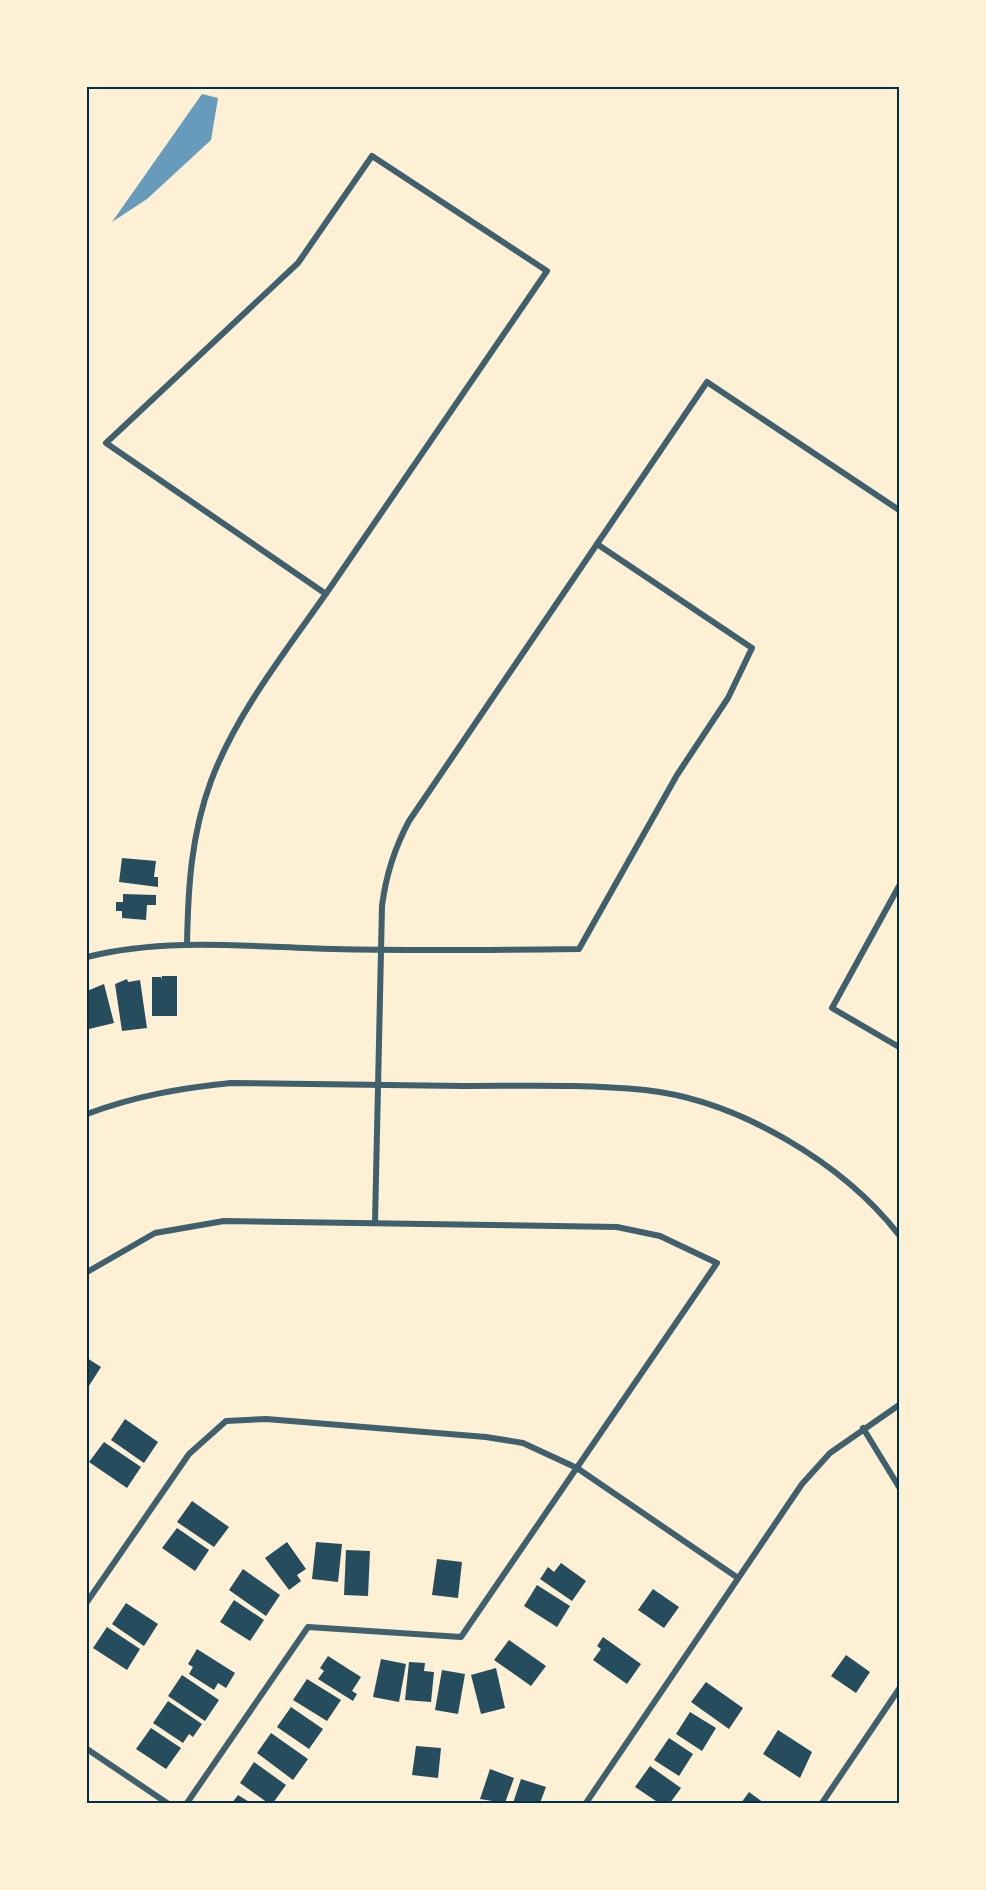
<svg xmlns="http://www.w3.org/2000/svg" width="986" height="1890" viewBox="0 0 986 1890" font-family="Jost,sans-serif">
<rect width="100%" height="100%" fill="#fdf0d5"/>
<polygon fill="#669bbc" points="202,94 218,98 211,140 147,199 112,222"/>
<g fill="#264d5e">
<polygon points="122,858 156,861 154,877 158,877 158,887 119,882"/>
<polygon points="123,894 156,895 156,905 147,905 146,920 122,918 122,911 116,911 116,902 123,902"/>
<polygon points="162,976 177,976 177,1016 152,1016 152,977 161,977 161,980"/>
<polygon points="127,979 128,982 140,980 147,1028 122,1031 115,984"/>
<polygon points="104,984 114,1023 89,1029 87,991"/>
<polygon points="87,1358 101,1367 87,1389"/>
<polygon points="125,1419 158,1442 144,1463 111,1440"/>
<polygon points="104,1442 141,1467 127,1488 89,1462"/>
<polygon points="192,1501 229,1527 214,1547 177,1522"/>
<polygon points="177,1528 209,1550 195,1571 162,1548"/>
<polygon points="287,1542 306,1569 297,1575 301,1581 289,1590 265,1558"/>
<polygon points="316,1542 342,1544 338,1582 312,1579"/>
<polygon points="346,1550 370,1551 368,1596 344,1595"/>
<polygon points="437,1559 462,1562 458,1598 432,1595"/>
<polygon points="561,1563 586,1581 572,1601 540,1579 548,1567 554,1572"/>
<polygon points="243,1569 280,1595 266,1616 229,1590"/>
<polygon points="537,1585 570,1606 557,1627 524,1606"/>
<polygon points="653,1589 679,1607 664,1628 638,1610"/>
<polygon points="234,1600 264,1620 250,1641 220,1622"/>
<polygon points="126,1603 158,1624 144,1646 112,1624"/>
<polygon points="107,1627 140,1649 127,1670 93,1648"/>
<polygon points="603,1637 641,1664 627,1684 593,1660 601,1649 597,1646"/>
<polygon points="509,1640 546,1666 531,1686 494,1660"/>
<polygon points="197,1649 235,1673 226,1688 218,1683 214,1690 189,1674 193,1667 188,1664"/>
<polygon points="846,1655 870,1672 856,1693 831,1676"/>
<polygon points="328,1656 361,1677 352,1691 357,1694 353,1701 318,1679 324,1671 320,1668"/>
<polygon points="381,1659 406,1664 399,1702 373,1697"/>
<polygon points="409,1662 425,1663 424,1671 434,1672 431,1702 405,1700"/>
<polygon points="496,1668 505,1708 481,1714 471,1675"/>
<polygon points="442,1670 465,1674 458,1714 435,1710"/>
<polygon points="182,1675 219,1700 205,1721 168,1696"/>
<polygon points="307,1679 341,1700 327,1721 293,1700"/>
<polygon points="706,1682 743,1708 729,1729 691,1702"/>
<polygon points="168,1701 202,1724 193,1737 189,1734 183,1743 153,1723"/>
<polygon points="291,1707 323,1729 309,1749 277,1727"/>
<polygon points="690,1712 716,1728 702,1751 676,1734"/>
<polygon points="151,1728 181,1748 166,1769 136,1749"/>
<polygon points="778,1730 812,1752 800,1778 763,1754"/>
<polygon points="271,1733 308,1759 293,1780 257,1753"/>
<polygon points="669,1738 693,1754 679,1776 654,1760"/>
<polygon points="416,1746 441,1748 438,1778 412,1775"/>
<polygon points="254,1762 286,1785 273,1803 268,1803 240,1783"/>
<polygon points="650,1766 681,1788 670,1803 659,1803 635,1787"/>
<polygon points="490,1769 514,1778 505,1803 480,1799"/>
<polygon points="521,1779 546,1787 540,1803 513,1803"/>
<polygon points="749,1792 764,1803 741,1803"/>
<polygon points="238,1795 251,1803 232,1803"/>
</g>
<g fill="none" stroke-linecap="round" stroke-linejoin="round">
<g stroke="#3f606c" stroke-width="6">
<polyline points="899,886 832,1008 899,1047"/>
<path d="M187 945C188 888 191 835 211 781 237 711 290 646 332 585 404 480 475 375 547 271L372 156 298 263 106 443 326 594"/>
<path d="M87 957C167 937 251 947 333 949 415 951 497 950 579 949L677 775 728 698 752 648 597 544"/>
<path d="M87 1114C135 1096 181 1088 231 1083 309 1084 386 1085 463 1086 524 1086 585 1084 645 1090 738 1100 843 1163 899 1235"/>
<path d="M375 1223 382 906C386 874 394 849 409 821L707 382 899 510"/>
<polyline points="87,1272 155,1233 224,1221 617,1227 660,1236 717,1263 461,1637 308,1627 187,1803"/>
<polyline points="863,1428 899,1487"/>
<polyline points="87,1602 189,1454 226,1421 266,1419 486,1437 523,1443 577,1468 738,1578"/>
<polyline points="87,1749 167,1803"/>
<polyline points="586,1803 802,1484 830,1453 899,1405"/>
<polyline points="822,1803 899,1689"/>
</g>
</g>
<rect width="986" height="1890" fill="none" stroke="#fdf0d5" stroke-width="177"/>
<rect x="88" y="88" width="810" height="1714" fill="none" stroke="#003049" stroke-width="2"/>
</svg>
